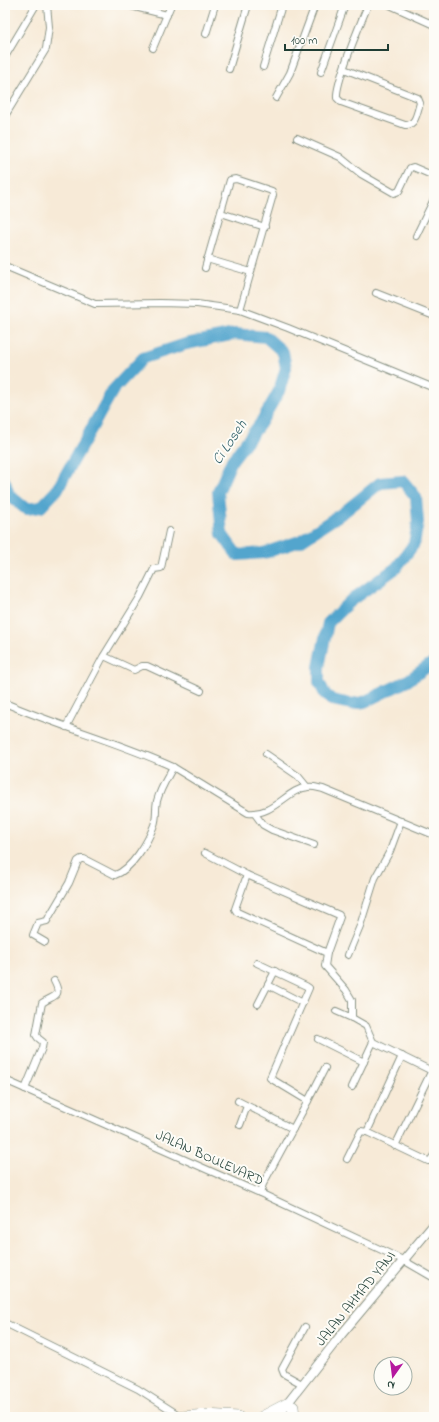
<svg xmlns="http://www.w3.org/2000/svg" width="439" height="1422" viewBox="0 0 439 1422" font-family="'Indie Flower',sans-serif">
<rect width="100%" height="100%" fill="#fdfcf7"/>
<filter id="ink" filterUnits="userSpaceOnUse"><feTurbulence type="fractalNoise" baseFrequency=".025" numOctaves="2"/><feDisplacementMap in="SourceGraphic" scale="8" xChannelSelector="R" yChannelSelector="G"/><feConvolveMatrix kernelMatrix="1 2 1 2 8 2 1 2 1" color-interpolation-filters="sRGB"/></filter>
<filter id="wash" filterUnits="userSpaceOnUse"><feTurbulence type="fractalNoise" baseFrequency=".012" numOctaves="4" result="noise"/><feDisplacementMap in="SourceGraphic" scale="16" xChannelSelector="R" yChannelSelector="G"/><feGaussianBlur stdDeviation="0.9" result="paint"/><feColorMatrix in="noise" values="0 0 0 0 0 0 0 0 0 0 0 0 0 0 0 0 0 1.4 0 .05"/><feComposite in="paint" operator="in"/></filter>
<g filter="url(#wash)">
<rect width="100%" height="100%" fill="#f7ead7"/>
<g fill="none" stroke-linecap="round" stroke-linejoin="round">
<polyline stroke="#52a5cd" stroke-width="12" points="5,482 9,495 26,509 41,507 57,490 113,390 143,358 186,344 235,334 266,337 283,352 286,368 279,391 260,424 232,460 218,492 222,534 237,555 264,553 300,541 344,512 380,483 403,481 416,497 418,522 414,544 396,568 350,601 328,623 319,667 319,682 325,694 332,700 351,704 364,702 407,681 434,662"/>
</g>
</g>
<g filter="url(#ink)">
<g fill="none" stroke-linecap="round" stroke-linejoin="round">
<defs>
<g id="street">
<polyline points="127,5 167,15"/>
<polyline points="390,5 434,25"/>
<polyline points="206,34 215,5"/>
<polyline points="153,48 171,5"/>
<polyline points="5,57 36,5"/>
<polyline points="263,67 282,5"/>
<polyline points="229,69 248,5"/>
<path d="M344 69 418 98 420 103C417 112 416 126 405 125L341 102 337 98C335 83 361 22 368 5"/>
<polyline points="321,72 345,5"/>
<polyline points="276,98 290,73 315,5"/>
<polyline points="5,116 46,49 49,27 47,5"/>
<polyline points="297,138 340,157 361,174 394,193 399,191 410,168 413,167 434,176"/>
<polyline points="221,213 265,227"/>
<polyline points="416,236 434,199"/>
<polyline points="207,259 251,272"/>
<polyline points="5,266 95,304 160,303 197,304 240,310 288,328 434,388"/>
<polyline points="205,268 230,180 236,179 272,191 273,195 240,310"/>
<polyline points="376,293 434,316"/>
<polyline points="104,656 134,670 142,666 147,666 201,691"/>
<path d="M5 703C60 727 119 742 173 767L248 813C274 816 287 789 308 787 313 786 318 788 323 789L434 835"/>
<polyline points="66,727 103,657 140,597 154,569 161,568 169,531"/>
<polyline points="266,754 298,776 307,787"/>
<polyline points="255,814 263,825 272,830 314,845"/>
<polyline points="205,853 247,875 339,915 340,917 327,953 325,966 346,990 352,1000 352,1018"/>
<polyline points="247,875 235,909 237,912 327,953"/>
<path d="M45 942 33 935 38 923 47 921 49 917 69 883 78 861 81 859H84L115 875C132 869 148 842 154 825 157 818 155 809 157 801 160 789 167 778 173 767"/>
<polyline points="348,955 360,926 375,878 390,851 401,821"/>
<polyline points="257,963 306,986 309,988 270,1078 308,1101 263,1184 260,1193"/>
<polyline points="268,985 303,1003"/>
<polyline points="258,1004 275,971"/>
<polyline points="336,1011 352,1018 366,1026 373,1042"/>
<polyline points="318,1039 364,1062"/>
<polyline points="5,1080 260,1193 403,1260 434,1278"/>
<polyline points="352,1087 373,1042 434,1072"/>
<path d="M25 1089 42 1048 43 1042 38 1038 36 1035 42 1003C53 995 63 998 54 981"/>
<polyline points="238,1101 293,1129"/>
<polyline points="308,1101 325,1068"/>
<polyline points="240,1125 247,1106"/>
<polyline points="367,1132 402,1056"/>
<polyline points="395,1146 432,1070"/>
<polyline points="347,1159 361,1131 367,1132 428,1161 430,1161 434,1155"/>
<polyline points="5,1323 138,1389 182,1417"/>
<polyline points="302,1384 284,1374 282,1369 305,1327"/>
</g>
<polyline id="secondary" points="279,1417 287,1404 341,1335 434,1224"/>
<g id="highway">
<polyline points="293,1407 294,1417"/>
<polyline points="183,1417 206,1415 238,1417"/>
<polyline points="262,1417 287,1404"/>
</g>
</defs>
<use href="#street" stroke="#8b9486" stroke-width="8"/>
<use href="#secondary" stroke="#8b9486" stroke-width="10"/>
<use href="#highway" stroke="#8b9486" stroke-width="12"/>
<use href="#street" stroke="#fff" stroke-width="6"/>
<use href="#secondary" stroke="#fff" stroke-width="8"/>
<use href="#highway" stroke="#fff" stroke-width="11"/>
</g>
</g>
<g text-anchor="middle" stroke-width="4" stroke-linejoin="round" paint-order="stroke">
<g font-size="14" fill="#1f3d34" stroke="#fdfcf7">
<text transform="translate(210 1157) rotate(24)" y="5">JALAN BOULEVARD</text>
<text transform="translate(355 1298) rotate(-51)" y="5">JALAN AHMAD YANI</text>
</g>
<g font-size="15" font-style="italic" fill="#31616a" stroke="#fdfcf7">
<text transform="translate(229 442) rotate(-56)" y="5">Ci Loseh</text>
</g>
</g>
<rect width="439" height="1422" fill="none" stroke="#fdfcf7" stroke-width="20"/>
<g transform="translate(393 1376) rotate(194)"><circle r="19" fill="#fdfcf7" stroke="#a4b0a9"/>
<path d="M0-3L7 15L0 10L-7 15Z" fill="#b5179e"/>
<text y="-6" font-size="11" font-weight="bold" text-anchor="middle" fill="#1f3d34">N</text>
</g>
<path d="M285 44v6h103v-6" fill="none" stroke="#1f3d34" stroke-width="2"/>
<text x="291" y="44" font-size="12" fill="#1f3d34" stroke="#fdfcf7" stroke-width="3" paint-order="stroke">100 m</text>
</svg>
